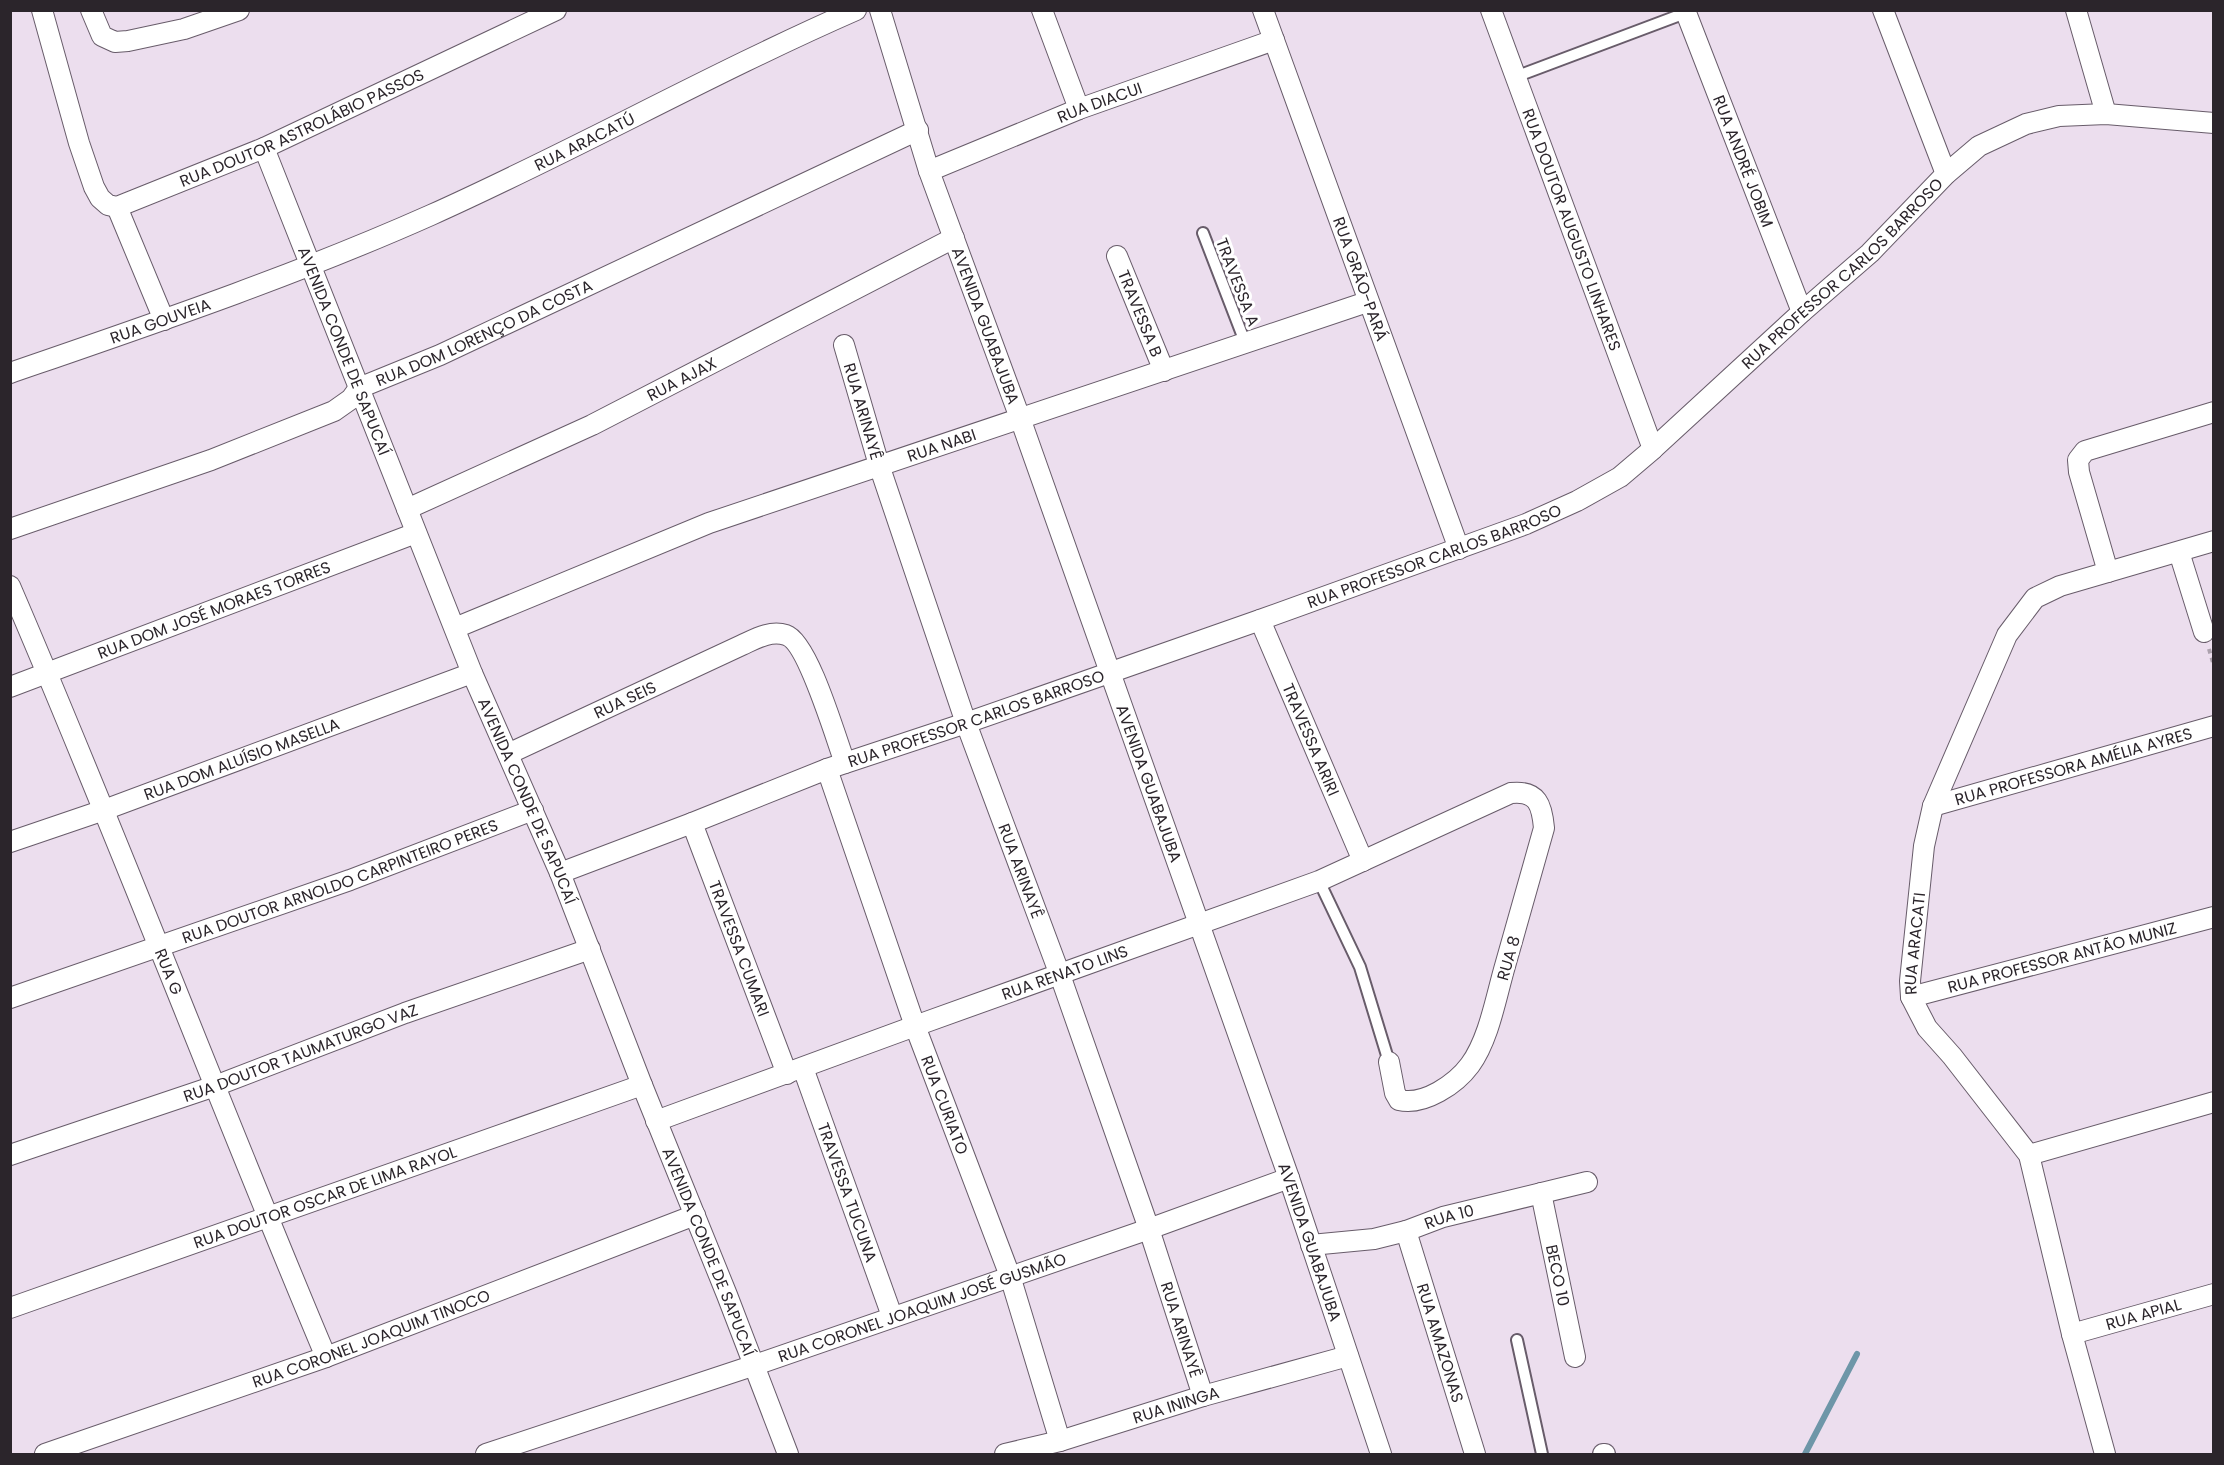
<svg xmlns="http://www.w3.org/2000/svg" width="2224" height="1465" viewBox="0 0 2224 1465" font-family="Poppins,sans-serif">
<rect width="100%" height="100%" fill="#ecdeee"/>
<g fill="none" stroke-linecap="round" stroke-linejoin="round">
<polyline stroke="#6e96a8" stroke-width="6" points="1805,1454 1857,1354"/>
<defs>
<g id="lane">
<polyline points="1515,77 1688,12"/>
<polyline points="1203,233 1245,342"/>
<polyline points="1319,881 1360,967 1389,1062"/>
<polyline points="1517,1340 1542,1454"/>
</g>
<g id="street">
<path id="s1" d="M42 10 79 143 94 187 100 198 108 205 117 207 264 148 556 10"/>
<polyline points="91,10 102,36 115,42 128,41 184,29 239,10"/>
<path id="s2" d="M880 10 929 171 1020 418 1289 1178 1381 1454"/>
<polyline points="1042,10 1079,109"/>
<path id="s3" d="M1263 10 1459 549"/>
<path id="s4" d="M1491 10 1653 449"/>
<path id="s5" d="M1685 10 1802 312"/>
<polyline points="1883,10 1946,174"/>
<polyline points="2076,10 2106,114"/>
<path id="s6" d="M264 148 472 673 560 873 642 1085 727 1295 788 1454"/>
<path id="s7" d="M929 171 1079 109 1274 40"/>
<polyline points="117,207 164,320"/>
<path id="s8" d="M1117 256 1164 371"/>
<path id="s9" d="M844 345 879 465 966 723 1060 975 1149 1229 1203 1396"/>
<path id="s10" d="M10 373C152 324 294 276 431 215 574 151 712 73 856 10"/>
<path id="s11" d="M407 509 592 425 954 238"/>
<path id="s12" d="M10 529 211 460 334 411 351 399 359 388 440 355 918 130"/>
<polyline points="2179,552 2204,632"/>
<polyline points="2108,572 2079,472 2078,460 2085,451 2214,412"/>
<path id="s13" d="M10 586C120 841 218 1101 326 1357"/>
<path id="s14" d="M1260 620 1363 861"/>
<path id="s15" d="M455 628 709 523 1367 302"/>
<path id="s16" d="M10 687 416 533"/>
<path id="s17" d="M508 754 742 645C755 639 770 630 786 635 808 642 836 739 845 763"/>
<path id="s18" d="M827 769 915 1026 1010 1276 1060 1441"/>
<path id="s19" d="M1933 806 2214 726"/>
<path id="s20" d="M692 823 787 1074"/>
<path id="s21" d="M10 842 104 810 472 673"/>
<path id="s22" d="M560 873 692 823 827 769 966 723 1260 620 1526 524 1577 501 1620 477 1653 449 1802 312 1870 253 1946 174 1979 146 2026 124 2059 116 2106 114 2214 123"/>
<path id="s23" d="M1911 997 2214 917"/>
<path id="s24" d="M10 998 350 880 533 810"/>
<path id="s25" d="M803 1068 892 1316"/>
<path id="s26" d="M656 1121 915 1026 1319 881 1511 793C1538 790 1542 806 1544 828 1531 874 1518 920 1505 966 1496 997 1489 1039 1470 1065 1456 1084 1424 1106 1399 1100L1395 1093 1389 1062"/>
<path id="s27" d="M10 1155 215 1086 405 1013 590 949"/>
<polyline points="2029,1155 2214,1102"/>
<path id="s28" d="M1541 1193 1575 1357"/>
<path id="s29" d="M1406 1231 1475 1454"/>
<path id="s30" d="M1311 1245 1374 1239 1406 1231 1443 1217 1587 1182"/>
<path id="s31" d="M10 1308 642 1085"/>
<path id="s32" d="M2072 1334 2214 1294"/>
<path id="s33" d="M45 1454 326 1357 695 1215"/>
<path id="s34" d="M486 1454 755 1365 1149 1229 1289 1178"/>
<path id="s35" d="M1005 1454 1060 1441 1203 1396 1348 1356"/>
<polyline points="1603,1454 1605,1454"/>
<path id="s36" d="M2105 1454 2072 1334 2029 1155 1952 1056 1927 1028 1911 997 1910 981 1924 846 1933 806 2007 635 2035 598 2060 586 2214 541"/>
</g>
</defs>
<use href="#lane" stroke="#685c6a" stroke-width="14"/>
<use href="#street" stroke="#685c6a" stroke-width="22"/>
<polyline stroke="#aca1ad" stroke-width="4" stroke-dasharray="4.5 4.5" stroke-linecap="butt" points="2209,649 2214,666"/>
<use href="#lane" stroke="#fff" stroke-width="10"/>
<use href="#street" stroke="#fff" stroke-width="20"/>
</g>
<g text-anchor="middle" stroke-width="6" stroke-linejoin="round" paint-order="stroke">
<g font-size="16" fill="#2b252b" stroke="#fff">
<text dy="6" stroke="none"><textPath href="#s7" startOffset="184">RUA DIACUI</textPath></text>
<text dy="6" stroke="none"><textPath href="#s1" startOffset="418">RUA DOUTOR ASTROLÁBIO PASSOS</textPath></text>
<text dy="6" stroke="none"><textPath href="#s10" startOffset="620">RUA ARACATÚ</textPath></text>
<text dy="6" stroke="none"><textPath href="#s5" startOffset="162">RUA ANDRÉ JOBIM</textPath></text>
<text dy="6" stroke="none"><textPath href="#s4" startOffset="234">RUA DOUTOR AUGUSTO LINHARES</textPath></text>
<text dy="6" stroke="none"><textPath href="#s22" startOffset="1434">RUA PROFESSOR CARLOS BARROSO</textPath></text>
<text dy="6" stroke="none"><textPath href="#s3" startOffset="286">RUA GRÃO-PARÁ</textPath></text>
<text transform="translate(1238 282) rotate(69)" y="6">TRAVESSA A</text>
<text dy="6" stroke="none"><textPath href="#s8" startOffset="62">TRAVESSA B</textPath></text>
<text dy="6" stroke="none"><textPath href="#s10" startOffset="159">RUA GOUVEIA</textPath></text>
<text dy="6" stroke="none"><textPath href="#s2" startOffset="333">AVENIDA GUABAJUBA</textPath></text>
<text dy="6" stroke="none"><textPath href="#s12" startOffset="516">RUA DOM LORENÇO DA COSTA</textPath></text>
<text dy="6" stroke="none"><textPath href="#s6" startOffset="218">AVENIDA CONDE DE SAPUCAÍ</textPath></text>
<text dy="6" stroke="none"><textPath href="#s11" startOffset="304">RUA AJAX</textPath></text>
<text dy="6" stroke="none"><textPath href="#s9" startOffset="69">RUA ARINAYÊ</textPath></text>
<text dy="6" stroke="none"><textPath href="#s15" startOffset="520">RUA NABI</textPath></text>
<text dy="6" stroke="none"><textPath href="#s22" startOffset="930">RUA PROFESSOR CARLOS BARROSO</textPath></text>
<text dy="6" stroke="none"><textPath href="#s16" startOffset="218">RUA DOM JOSÉ MORAES TORRES</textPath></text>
<text dy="6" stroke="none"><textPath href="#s17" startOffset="129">RUA SEIS</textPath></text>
<text dy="6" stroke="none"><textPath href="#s22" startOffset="444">RUA PROFESSOR CARLOS BARROSO</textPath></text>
<text dy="6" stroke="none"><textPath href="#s14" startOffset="130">TRAVESSA ARIRI</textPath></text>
<text dy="6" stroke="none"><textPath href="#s21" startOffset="246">RUA DOM ALUÍSIO MASELLA</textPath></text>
<text dy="6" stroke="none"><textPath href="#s19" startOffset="146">RUA PROFESSORA AMÉLIA AYRES</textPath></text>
<text dy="6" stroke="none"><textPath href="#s2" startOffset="819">AVENIDA GUABAJUBA</textPath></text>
<text dy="6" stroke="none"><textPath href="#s6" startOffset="704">AVENIDA CONDE DE SAPUCAÍ</textPath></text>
<text dy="6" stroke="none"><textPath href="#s9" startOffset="555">RUA ARINAYÊ</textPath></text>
<text dy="6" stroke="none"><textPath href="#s24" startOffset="350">RUA DOUTOR ARNOLDO CARPINTEIRO PERES</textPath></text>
<text dy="6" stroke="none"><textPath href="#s36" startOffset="560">RUA ARACATI</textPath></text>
<text dy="6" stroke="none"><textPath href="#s20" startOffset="134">TRAVESSA CUMARI</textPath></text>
<text dy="6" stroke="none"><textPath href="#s23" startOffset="156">RUA PROFESSOR ANTÃO MUNIZ</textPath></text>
<text transform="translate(1508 958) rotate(-74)" y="6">RUA 8</text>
<text dy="6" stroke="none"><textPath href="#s13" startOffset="417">RUA G</textPath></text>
<text dy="6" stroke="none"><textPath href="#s26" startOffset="435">RUA RENATO LINS</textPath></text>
<text dy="6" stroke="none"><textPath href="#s27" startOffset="308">RUA DOUTOR TAUMATURGO VAZ</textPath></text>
<text dy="6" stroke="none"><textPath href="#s18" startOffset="356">RUA CURIATO</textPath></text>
<text dy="6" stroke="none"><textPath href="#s25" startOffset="132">TRAVESSA TUCUNA</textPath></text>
<text dy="6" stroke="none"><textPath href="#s31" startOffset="334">RUA DOUTOR OSCAR DE LIMA RAYOL</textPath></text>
<text dy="6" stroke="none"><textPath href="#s30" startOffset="142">RUA 10</textPath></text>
<text dy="6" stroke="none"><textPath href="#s2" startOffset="1305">AVENIDA GUABAJUBA</textPath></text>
<text dy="6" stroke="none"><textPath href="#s6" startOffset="1190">AVENIDA CONDE DE SAPUCAÍ</textPath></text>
<text dy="6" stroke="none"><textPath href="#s28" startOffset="84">BECO 10</textPath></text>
<text dy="6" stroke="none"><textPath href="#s34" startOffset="460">RUA CORONEL JOAQUIM JOSÉ GUSMÃO</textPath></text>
<text dy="6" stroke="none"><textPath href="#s32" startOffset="74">RUA APIAL</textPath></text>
<text dy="6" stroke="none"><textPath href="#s9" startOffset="1041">RUA ARINAYÊ</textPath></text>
<text dy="6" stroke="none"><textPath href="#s33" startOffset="346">RUA CORONEL JOAQUIM TINOCO</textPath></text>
<text dy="6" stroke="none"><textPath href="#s29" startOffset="117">RUA AMAZONAS</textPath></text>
<text dy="6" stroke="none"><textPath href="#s35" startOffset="178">RUA ININGA</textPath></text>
</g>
</g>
<rect width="2224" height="1465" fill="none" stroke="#2b252b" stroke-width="24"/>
</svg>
